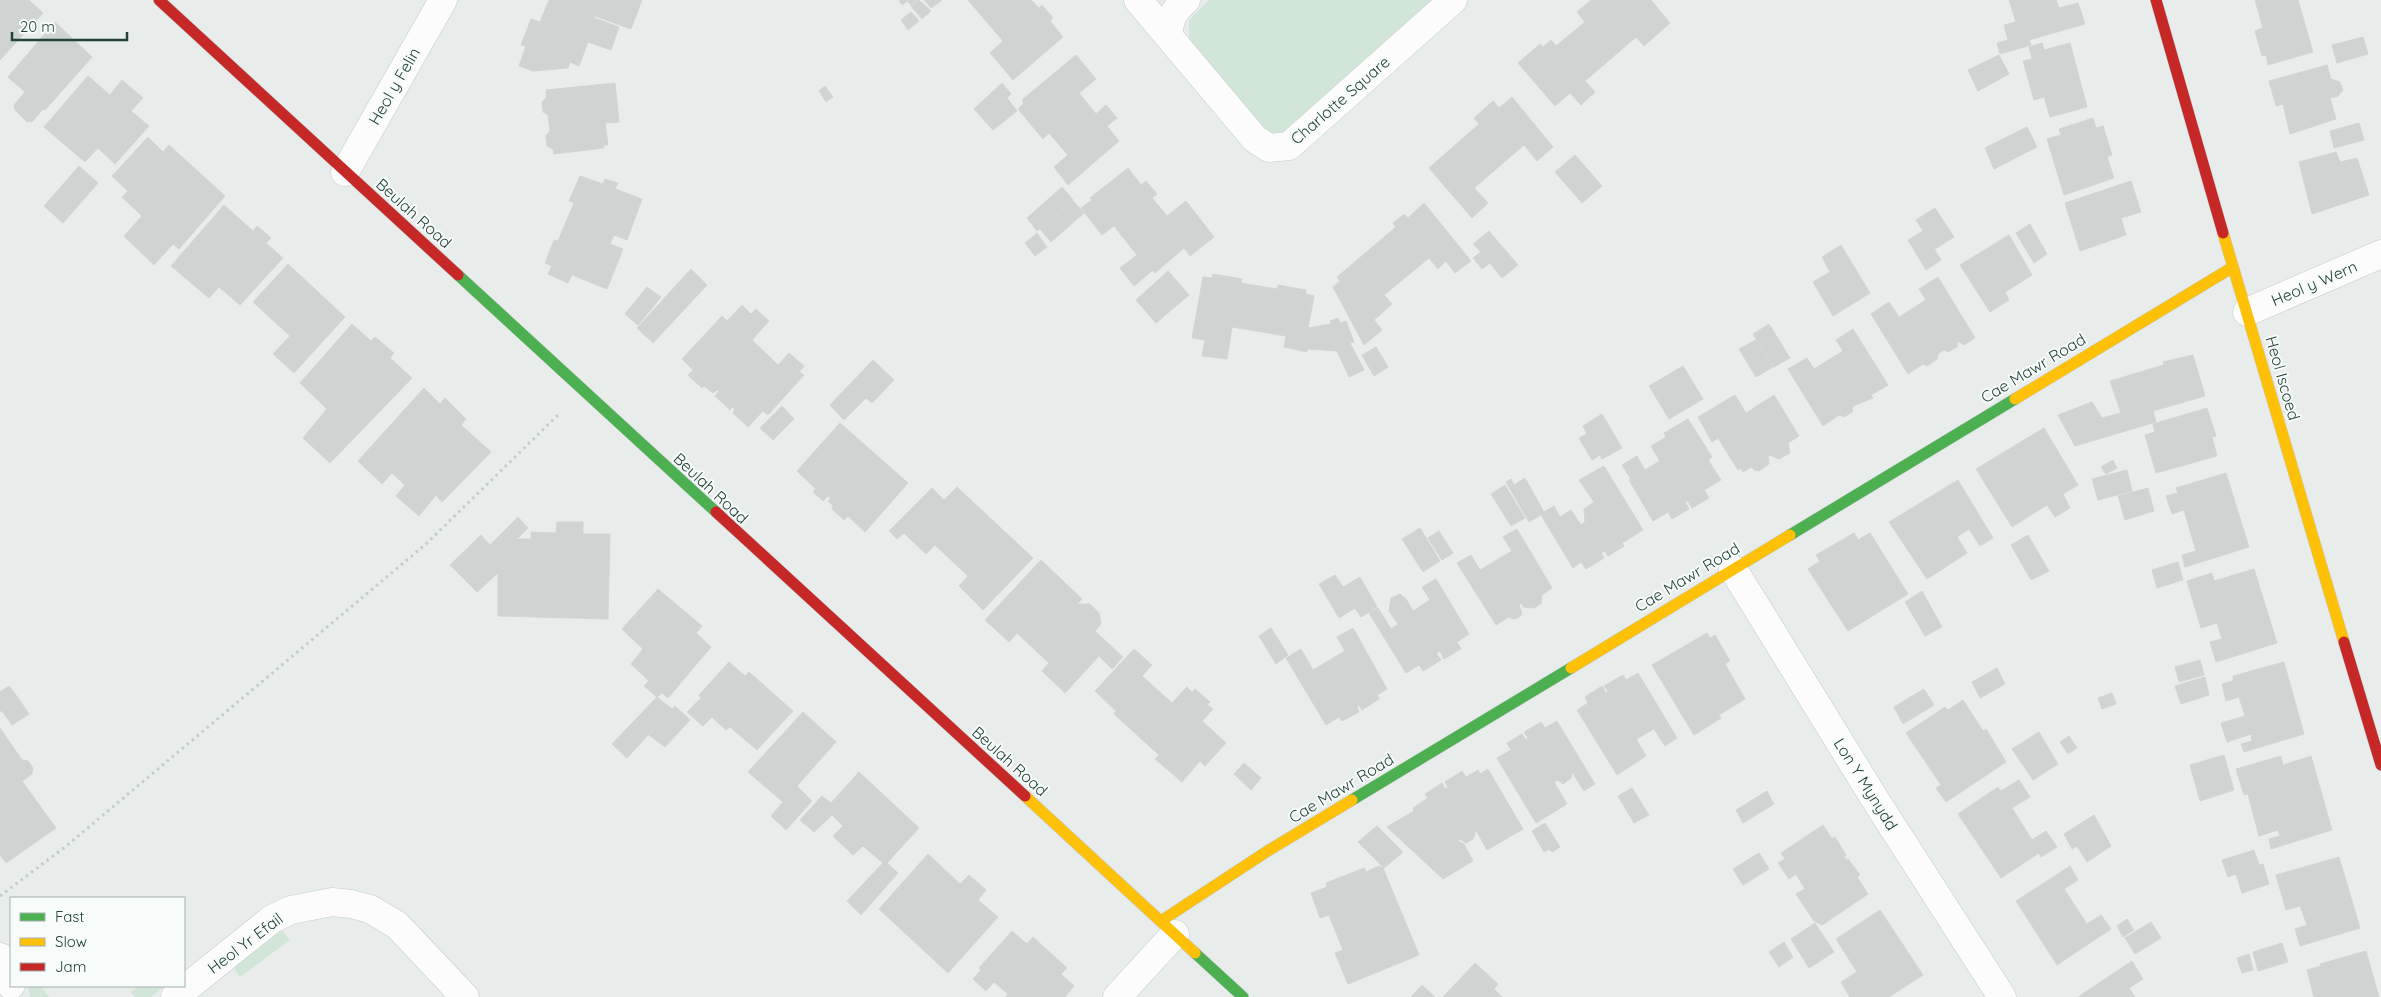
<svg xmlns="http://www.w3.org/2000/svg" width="2381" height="997" viewBox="0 0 2381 997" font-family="Quicksand,sans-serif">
<rect width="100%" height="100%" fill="#e8edeb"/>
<g fill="#d1e6d8">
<polygon points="1209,0 1435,0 1286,132 1275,135 1264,130 1189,41 1189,20"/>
<polygon points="282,930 290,940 240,977 235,970 235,966"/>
<polygon points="28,986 41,986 49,997 30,997"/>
<polygon points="139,986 165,986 151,997 135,997 131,992"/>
</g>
<g fill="#cfd4d2" stroke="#d1d6d4">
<polygon points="0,0 29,0 43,13 0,60"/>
<polygon points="549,0 642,0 631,29 595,16 594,18 619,27 611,50 588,42 579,66 570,62 568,68 533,71 519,66 526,46 521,45 531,19 540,22"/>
<polygon points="899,0 917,0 911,5 907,1 902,5"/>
<polygon points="919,0 931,11 922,19 911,6"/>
<polygon points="924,0 941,0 941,1 931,8"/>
<polygon points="968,0 1031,0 1039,8 1042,5 1053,18 1050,21 1063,37 1013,80 990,53 1003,41"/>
<polygon points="1591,0 1651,0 1670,23 1644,46 1636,37 1585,81 1595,92 1581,105 1570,93 1555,106 1518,63 1540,44 1543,47 1551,40 1556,46 1585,22 1577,12"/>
<polygon points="2009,0 2056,0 2059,8 2078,3 2085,24 2029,40 2031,45 2000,54 1997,43 2008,40 2004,25 2016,22"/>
<polygon points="2255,0 2298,0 2313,52 2268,65 2266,55 2262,56 2255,31 2263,28"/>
<polygon points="911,12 919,21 908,30 901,20"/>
<polygon points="55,22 92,57 45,110 43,109 33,121 27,122 15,110 14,105 25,92 8,77"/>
<polygon points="2363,37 2368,54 2337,63 2332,45"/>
<polygon points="2042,43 2044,50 2070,43 2087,107 2050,117 2044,97 2034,100 2023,61 2032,59 2029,47"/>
<polygon points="1076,55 1096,79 1079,93 1096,114 1106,105 1117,118 1107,126 1119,141 1068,185 1054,167 1068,155 1049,133 1043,139 1018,109 1024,103 1022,100"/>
<polygon points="1999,55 2009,74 1978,91 1968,70"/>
<polygon points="2327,65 2331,79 2340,82 2343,90 2338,96 2330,98 2336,119 2290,134 2283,104 2276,106 2269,81"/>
<polygon points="88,76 110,95 122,80 143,98 131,111 149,126 115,164 98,148 85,162 44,127"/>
<polygon points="615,83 619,122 605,123 608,145 603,145 604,148 554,154 553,149 547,146 546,135 550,131 548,115 543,112 542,102 546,98 546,90"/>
<polygon points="1002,83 1011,94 1007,98 1017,111 993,130 974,109"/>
<polygon points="825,86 833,97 826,102 819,91"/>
<polygon points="1512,97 1553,147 1537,161 1524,145 1474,188 1488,203 1472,218 1429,168 1479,124 1474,118 1493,101 1499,108"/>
<polygon points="2093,118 2096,128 2103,126 2112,155 2107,157 2114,178 2064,195 2047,139 2061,135 2059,129"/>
<polygon points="2359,123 2364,140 2334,148 2330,131"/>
<polygon points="2027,127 2037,147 1994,169 1985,148"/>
<polygon points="148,137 163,152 169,145 225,196 179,249 173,244 154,265 124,236 142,216 122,197 128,191 112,176"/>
<polygon points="2336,152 2340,162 2357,158 2369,195 2312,214 2299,162"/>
<polygon points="1575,155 1602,186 1582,203 1555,172"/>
<polygon points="79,166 98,183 63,223 44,206"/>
<polygon points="1128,168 1141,185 1146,181 1157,194 1152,198 1167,216 1186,201 1214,237 1190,256 1184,248 1155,273 1153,270 1134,286 1120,268 1137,255 1114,226 1102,235 1081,208 1092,200 1090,198"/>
<polygon points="580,176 603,184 605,179 618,183 615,189 642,199 627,240 614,235 610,244 623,249 607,289 572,275 568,283 548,274 552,266 545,263 554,240 558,241 574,203 569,201"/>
<polygon points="2131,181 2141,212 2121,218 2126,235 2080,251 2065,203"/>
<polygon points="1062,187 1073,200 1037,231 1027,218"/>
<polygon points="1073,201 1084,213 1051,242 1040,229"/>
<polygon points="1424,203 1471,261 1455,273 1446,261 1438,269 1429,258 1384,295 1392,304 1374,320 1382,330 1364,345 1333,287 1340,281 1337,277 1396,227 1393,223 1404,214 1408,218"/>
<polygon points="224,205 253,231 257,226 271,238 266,243 283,258 240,305 219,287 209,298 171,266"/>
<polygon points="1935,208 1954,237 1935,249 1916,220"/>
<polygon points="2030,224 2047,254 2034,263 2016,233"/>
<polygon points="1489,231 1518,265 1502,278 1490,263 1482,269 1473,258 1481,252 1473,244"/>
<polygon points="1923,231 1941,260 1926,270 1908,240"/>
<polygon points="1037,233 1047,247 1035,256 1025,243"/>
<polygon points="2009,235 2032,275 2005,292 2009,300 1990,312 1960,265"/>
<polygon points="1841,245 1870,293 1833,316 1813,282 1830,272 1822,257"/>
<polygon points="288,264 345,317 294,373 273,354 290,336 253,302"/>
<polygon points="691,269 707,285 653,343 637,328"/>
<polygon points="1168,271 1189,295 1156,323 1136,300"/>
<polygon points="1213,274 1242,279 1241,283 1277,289 1278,285 1306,290 1306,294 1314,296 1308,328 1331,324 1330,321 1338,318 1340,323 1346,321 1354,342 1350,343 1364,370 1349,377 1337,351 1307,349 1307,352 1284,347 1286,336 1232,327 1227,359 1202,356 1205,340 1192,338 1203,277 1212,278"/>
<polygon points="1938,277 1975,338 1964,345 1958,341 1957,347 1948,352 1944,350 1938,354 1937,359 1927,366 1923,364 1908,374 1871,314 1889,302 1899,317 1926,300 1919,289"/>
<polygon points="647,287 661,297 638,325 625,314"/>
<polygon points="742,305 751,314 756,309 769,321 752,340 778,365 789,353 804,366 799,372 804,375 768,415 763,411 748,427 733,413 735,409 732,407 730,410 715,396 719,391 717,390 713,393 704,386 702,388 688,375 693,370 682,359 722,316 727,321"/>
<polygon points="352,324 371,341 375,337 394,353 390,358 412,378 330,463 303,438 327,409 300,383"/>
<polygon points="1769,324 1790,358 1774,367 1753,334"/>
<polygon points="1853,329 1888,385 1871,395 1873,398 1853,406 1852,412 1844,417 1839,415 1823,426 1788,369 1807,358 1814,369 1843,351 1836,340"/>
<polygon points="1756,340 1773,367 1756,377 1739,349"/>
<polygon points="1376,347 1388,367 1374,376 1362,355"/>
<polygon points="2193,355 2205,396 2153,411 2156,422 2075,446 2058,415 2092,402 2102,418 2121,413 2110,381 2164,365 2163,362"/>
<polygon points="873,360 894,380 872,403 866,398 844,420 830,405"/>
<polygon points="1683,366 1703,399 1669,419 1649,386"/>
<polygon points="424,388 440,404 445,398 466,419 461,425 491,452 442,502 436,495 419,516 396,496 405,485 392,473 382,484 358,461"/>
<polygon points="1735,395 1746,413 1774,395 1799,436 1788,443 1790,453 1779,459 1770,455 1768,457 1769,464 1759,471 1754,470 1752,467 1743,472 1741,468 1738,470 1718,438 1712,442 1698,417"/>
<polygon points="782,406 794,419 773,440 760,428"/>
<polygon points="2207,408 2216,436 2212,437 2217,456 2156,473 2145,435 2155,432 2153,424"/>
<polygon points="1602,414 1622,448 1602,459 1600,455 1592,460 1579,438 1587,434 1583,426"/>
<polygon points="1688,419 1712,457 1708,460 1721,480 1704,490 1709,498 1692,508 1688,501 1685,502 1689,509 1672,519 1668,512 1653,521 1629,480 1631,479 1622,465 1637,456 1645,470 1660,461 1651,446 1666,437 1664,433"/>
<polygon points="840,423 908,483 865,532 848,516 844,520 832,509 833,506 828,501 831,498 828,496 823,501 813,492 816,489 797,471"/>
<polygon points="2044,428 2078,485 2063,494 2070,508 2055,517 2047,505 2012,527 1976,469"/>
<polygon points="2113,460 2117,468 2106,474 2101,467"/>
<polygon points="1604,466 1643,530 1622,543 1624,546 1608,556 1605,551 1601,553 1604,558 1586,569 1581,562 1573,568 1541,515 1529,522 1506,482 1511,479 1514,485 1525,478 1544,512 1554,506 1560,517 1571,510 1581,525 1585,522 1584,509 1594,502 1579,480"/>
<polygon points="2127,470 2132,491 2098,500 2092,479"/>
<polygon points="2226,473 2249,547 2185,567 2182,555 2196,551 2184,510 2172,514 2166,496 2178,493 2176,488"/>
<polygon points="1958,480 1993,538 1980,546 1969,529 1957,537 1967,553 1927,579 1889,522"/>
<polygon points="1505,485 1525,518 1511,526 1491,494"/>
<polygon points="957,487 1033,558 983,610 959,586 968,576 935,545 926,554 904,533 897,539 889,531 932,488 944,500"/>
<polygon points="2148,488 2154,511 2125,520 2118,496"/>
<polygon points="518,517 528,528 517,539 531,539 531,532 556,533 557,522 583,522 583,534 610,534 608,619 498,616 498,573 477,592 450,565 481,535 490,545"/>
<polygon points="1420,528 1440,561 1423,572 1402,539"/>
<polygon points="1517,529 1552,588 1542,595 1541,604 1534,608 1523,607 1522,603 1519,605 1522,614 1518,618 1513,619 1509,617 1496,625 1457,563 1471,555 1480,570 1512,551 1503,537"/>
<polygon points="1439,531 1453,553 1442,560 1428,538"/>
<polygon points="1854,533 1858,540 1870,533 1908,594 1848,631 1808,569 1820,561 1816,555"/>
<polygon points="2028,535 2049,571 2031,580 2011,545"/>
<polygon points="1041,560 1082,599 1077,604 1090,604 1099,613 1101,624 1095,631 1123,657 1112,669 1099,656 1065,693 1042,671 1049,663 1017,633 1009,642 985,620"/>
<polygon points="2178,562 2183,580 2157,588 2152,570"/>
<polygon points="2254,569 2277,643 2216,662 2210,642 2222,639 2217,623 2201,628 2187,581 2212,573 2214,581"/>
<polygon points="1335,575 1343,587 1360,577 1377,607 1361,617 1355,608 1339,618 1319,584"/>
<polygon points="1436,579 1469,634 1457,642 1461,649 1444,659 1440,651 1436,653 1441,660 1423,671 1419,665 1406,673 1369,613 1378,608 1391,629 1398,624 1389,611 1391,598 1400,594 1406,599 1413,611 1430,600 1422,587"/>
<polygon points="658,589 702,626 696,633 711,647 668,698 662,693 657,697 644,686 649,681 631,664 643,649 622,629"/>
<polygon points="1922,591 1942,627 1925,636 1905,602"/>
<polygon points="1271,628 1288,655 1276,664 1259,636"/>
<polygon points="1353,628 1387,689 1377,695 1379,699 1362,710 1359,705 1357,706 1359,712 1342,721 1339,717 1326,725 1286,658 1301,649 1313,670 1345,651 1337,637"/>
<polygon points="1707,633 1710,638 1715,635 1730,661 1725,664 1745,699 1719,715 1721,718 1694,735 1652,665"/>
<polygon points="1134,649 1152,665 1142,676 1172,703 1187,687 1192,692 1195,689 1210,702 1207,705 1213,709 1202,721 1226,743 1205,766 1200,761 1182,782 1155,759 1159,755 1114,714 1116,711 1095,691"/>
<polygon points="2200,660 2204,675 2179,682 2175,667"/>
<polygon points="729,662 745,676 749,672 793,711 757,750 730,727 726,730 712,717 703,726 687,712 701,698 699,695"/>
<polygon points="2284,662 2304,734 2244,752 2241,744 2252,741 2251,734 2227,742 2221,723 2245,716 2239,697 2226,701 2222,684 2233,681 2233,676"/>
<polygon points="1997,668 2005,684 1980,698 1972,682"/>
<polygon points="1638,673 1677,738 1665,746 1654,729 1636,739 1646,756 1617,775 1577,710 1588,703 1585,697 1602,686 1606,693 1608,691 1604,686 1623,675 1626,680"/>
<polygon points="2205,677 2209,695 2181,704 2175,686"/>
<polygon points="9,686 19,699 0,712 0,692"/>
<polygon points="1924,689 1934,705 1903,724 1894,707"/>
<polygon points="2112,693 2116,704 2102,709 2098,698"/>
<polygon points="657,697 672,709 627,758 612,744"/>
<polygon points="19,699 29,714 12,725 2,711"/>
<polygon points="1963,700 1983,731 1986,729 2006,762 1946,802 1936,788 1941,785 1906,733 1945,707 1948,710"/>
<polygon points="675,706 690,720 665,747 649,735"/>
<polygon points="803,712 836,742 797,786 812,801 786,830 771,816 783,802 748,772"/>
<polygon points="1557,721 1595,784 1584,791 1572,772 1571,778 1563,784 1558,780 1554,782 1567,804 1536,823 1497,758 1511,750 1507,743 1522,734 1526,740 1528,738 1524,732 1541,722 1545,728"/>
<polygon points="0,728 22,760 28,761 33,768 32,774 0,797"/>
<polygon points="2039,732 2058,764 2033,780 2012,749"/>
<polygon points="2069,736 2077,748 2068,754 2060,742"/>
<polygon points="2224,755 2234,790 2200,801 2190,765"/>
<polygon points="2281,756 2283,765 2311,756 2332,830 2271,849 2269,839 2280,836 2278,830 2259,836 2248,794 2244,795 2236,769"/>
<polygon points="1244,763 1261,778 1251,790 1234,774"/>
<polygon points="1488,769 1523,829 1487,850 1476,830 1473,839 1466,843 1460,839 1458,841 1464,844 1473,861 1443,879 1387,827 1414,811 1413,808 1428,798 1425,794 1442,783 1445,789 1448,787 1445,782 1462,771 1466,777 1478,770 1480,774"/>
<polygon points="859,772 919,828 887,863 898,873 861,915 847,901 883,863 863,846 853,855 833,836 843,826 832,815 814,832 800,820 822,796 831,803"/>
<polygon points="2019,780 2030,797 2012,808 2032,840 2046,831 2057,847 2041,857 2039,853 2001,878 1958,814 1998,787 2001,791"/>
<polygon points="22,781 56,828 6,863 0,855 0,797"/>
<polygon points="1632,788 1649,815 1634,823 1618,796"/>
<polygon points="1767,791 1774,804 1743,823 1736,810"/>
<polygon points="2094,815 2111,846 2087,862 2077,846 2072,849 2064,834"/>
<polygon points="1545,823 1560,847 1552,852 1549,849 1544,852 1532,831"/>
<polygon points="1823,825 1832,839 1835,837 1846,855 1844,856 1846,860 1848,859 1860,875 1857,877 1868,894 1822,925 1814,921 1796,894 1805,889 1796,874 1789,879 1778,863 1785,859 1781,853"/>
<polygon points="1377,826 1403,852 1384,868 1358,842"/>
<polygon points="2254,850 2259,865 2263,864 2269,884 2242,893 2236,874 2228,877 2222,860"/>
<polygon points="1759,853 1769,869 1743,885 1733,869"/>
<polygon points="928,854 960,884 969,875 986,890 978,900 998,917 948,973 879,909"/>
<polygon points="2339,857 2360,928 2300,946 2295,929 2307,925 2300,906 2286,910 2276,875"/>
<polygon points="1379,866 1383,868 1419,955 1348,984 1335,953 1343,950 1329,915 1320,918 1311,893 1327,887 1326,883 1364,868 1366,872"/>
<polygon points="2070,866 2078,880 2064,889 2087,924 2101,915 2111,929 2057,965 2016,901"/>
<polygon points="1880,910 1923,975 1889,997 1850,997 1841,982 1857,972 1836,939"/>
<polygon points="2127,919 2134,930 2123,937 2117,926"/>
<polygon points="2151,922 2161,938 2135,954 2125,938"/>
<polygon points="1815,923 1834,952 1809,968 1791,939"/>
<polygon points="1012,931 1027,944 1033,937 1067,968 1061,974 1074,986 1065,997 1006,997 1008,994 994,982 986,991 973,979 981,970 979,968"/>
<polygon points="1784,942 1793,957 1779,967 1769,952"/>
<polygon points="2282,943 2288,962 2258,971 2253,952"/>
<polygon points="2366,951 2379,997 2314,997 2307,970 2321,966 2320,964"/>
<polygon points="2249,954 2253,970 2242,973 2237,958"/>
<polygon points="2132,961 2143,979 2129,988 2135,997 2078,997"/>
<polygon points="1475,963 1498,984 1494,989 1502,997 1443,997"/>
<polygon points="1422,985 1435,997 1411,997"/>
</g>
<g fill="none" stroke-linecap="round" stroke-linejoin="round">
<defs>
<g id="street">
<polyline points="1138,0 1255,139 1269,148 1289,146 1453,0"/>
<path d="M1168 35C1170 19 1173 11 1186 0"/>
<polyline points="345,172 443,0"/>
<polyline points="2247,312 2381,254"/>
<polyline points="1733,569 1876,801 2002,997"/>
<polyline points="0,957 11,985"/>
<polyline points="175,997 272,919 291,910 332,902 351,904 370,909 397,925 465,997"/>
<polyline points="1117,997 1175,934"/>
</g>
<g id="fast">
<polyline points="458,275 716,512"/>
<polyline points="1790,535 2015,399"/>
<polyline points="1352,800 1571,668"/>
<polyline points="1195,953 1243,997"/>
</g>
<g id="slow">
<polyline points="2223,233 2344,642"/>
<polyline points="2015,399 2233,267"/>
<polyline points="1571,668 1790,535"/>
<polyline points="1025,796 1195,953"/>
<polyline points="1161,921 1266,852 1352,800"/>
</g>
<g id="jam">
<polyline points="159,0 458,275"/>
<polyline points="2156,0 2223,233"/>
<polyline points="716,512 1025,796"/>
<polyline points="2344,642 2381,765"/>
</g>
</defs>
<use href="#street" stroke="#c5cac8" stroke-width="29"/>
<use href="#fast" stroke="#c3cbc8" stroke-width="12"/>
<use href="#slow" stroke="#c3cbc8" stroke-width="12"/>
<use href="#jam" stroke="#c3cbc8" stroke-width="12"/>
<polyline stroke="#c3ccca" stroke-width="3" stroke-dasharray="2.5 4" stroke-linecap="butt" points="0,896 65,847 426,544 560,413"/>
<use href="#street" stroke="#fcfcfc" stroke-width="28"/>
<use href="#fast" stroke="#4caf50" stroke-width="11"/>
<use href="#slow" stroke="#ffc107" stroke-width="11"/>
<use href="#jam" stroke="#c62828" stroke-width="11"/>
</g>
<g text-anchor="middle" stroke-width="4" stroke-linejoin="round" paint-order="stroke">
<g font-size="16" fill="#24423a" stroke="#f7fbf9">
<text transform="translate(394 86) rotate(-60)" y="6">Heol y Felin</text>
<text transform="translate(1340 100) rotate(-41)" y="6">Charlotte Square</text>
<text transform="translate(414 213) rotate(42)" y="6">Beulah Road</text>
<text transform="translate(2314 283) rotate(-23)" y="6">Heol y Wern</text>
<text transform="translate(2033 368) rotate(-31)" y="6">Cae Mawr Road</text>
<text transform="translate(2283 378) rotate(74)" y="6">Heol Iscoed</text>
<text transform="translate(711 488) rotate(43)" y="6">Beulah Road</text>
<text transform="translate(1687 577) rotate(-31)" y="6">Cae Mawr Road</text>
<text transform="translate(1010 761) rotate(42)" y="6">Beulah Road</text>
<text transform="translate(1866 784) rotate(58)" y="6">Lon Y Mynydd</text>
<text transform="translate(1341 788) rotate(-31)" y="6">Cae Mawr Road</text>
<text transform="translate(245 943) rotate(-37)" y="6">Heol Yr Efail</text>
</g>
</g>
<rect x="10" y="897" width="175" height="90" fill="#f7fbf9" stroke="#a3b1ad"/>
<rect x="20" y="913" width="25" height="8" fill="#4caf50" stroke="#a3b1ad"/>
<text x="55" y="922" font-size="15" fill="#24423a">Fast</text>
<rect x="20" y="938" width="25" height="8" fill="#ffc107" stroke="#a3b1ad"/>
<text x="55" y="947" font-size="15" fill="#24423a">Slow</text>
<rect x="20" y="963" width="25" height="8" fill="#c62828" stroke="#a3b1ad"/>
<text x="55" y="972" font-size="15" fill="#24423a">Jam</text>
<path d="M12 32v8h115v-8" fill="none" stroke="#24423a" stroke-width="2.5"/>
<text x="20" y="32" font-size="15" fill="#24423a" stroke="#f7fbf9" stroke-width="4" paint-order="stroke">20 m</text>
</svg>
